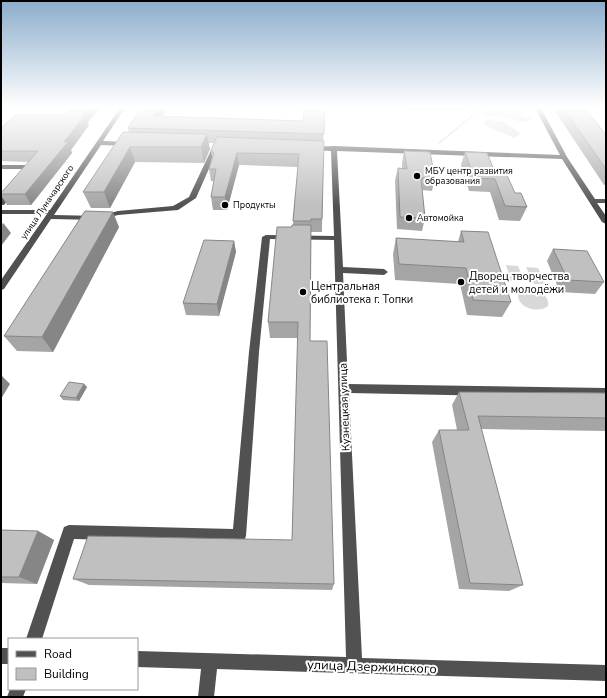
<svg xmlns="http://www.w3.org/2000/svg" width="607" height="698" viewBox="0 0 607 698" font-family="'Nunito Sans',sans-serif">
<rect width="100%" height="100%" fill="#fff"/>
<g fill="#d8d8d8">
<polygon points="499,109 523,111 519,115 532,119 530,121 522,122 498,116 487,117 482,114"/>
<polygon points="489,119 504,122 521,134 514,138 487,126 483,122"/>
<polygon points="506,265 518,266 524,281 511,281"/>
<polygon points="526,267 538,268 546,284 534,284"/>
<path d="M527 289C536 290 550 294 548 306 539 314 517 308 518 294Z"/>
</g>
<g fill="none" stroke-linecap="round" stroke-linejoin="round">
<polyline stroke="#737373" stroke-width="1.5" stroke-dasharray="0.5 1" stroke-linecap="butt" points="439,143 482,108"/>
<g fill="#515151" fill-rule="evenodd">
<polygon points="120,108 125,108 103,141 128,142 131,144 128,146 101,145 54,215 99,216 118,211 173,206 189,197 213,146 218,145 219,146 196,198 178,210 118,215 99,220 51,219 4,289 1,290 1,280 47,214 1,214 1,210 50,210"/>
<polygon points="535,108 541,108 567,157 595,199 606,199 606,203 597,203 606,216 606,224 602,222 562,159 337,151 343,267 384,269 388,272 384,275 343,273 348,384 606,388 606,398 349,393 362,658 606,665 606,681 217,669 214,697 198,697 201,669 137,667 137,651 346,657 334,240 270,239 259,352 246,536 244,541 239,543 74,539 42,639 26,639 64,527 69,525 233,529 249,352 262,237 266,235 334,236 331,151 310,150 307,148 308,147 334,146 560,155"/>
<polygon points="1,165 32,165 35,167 28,173 25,171 26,169 1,169"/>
<polygon points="11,188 16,189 4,205 1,205 1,199"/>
<rect x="1" y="648" width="8" height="16"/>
<polygon points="10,689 26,689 23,697 7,697"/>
</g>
</g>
<g fill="#a5a5a5">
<polygon points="71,108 100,108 88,122 89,125 71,150 72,153 31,205 7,205 1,195 1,193 29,162 1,161 1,128 65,115"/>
<polygon points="325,108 323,146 322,232 311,232 310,341 334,584 332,590 89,585 73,579 292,540 298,338 270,338 268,322 292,227 293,225 298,167 239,165 227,210 213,210 211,197 214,181 211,181 209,169 212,157 211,150 215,143 208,143 210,149 204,163 135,162 110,208 91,208 83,192 129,132 128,128 163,116 303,121"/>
<polygon points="406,108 465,108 465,111 406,110"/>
<polygon points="553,108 585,108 606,135 606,185 604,185"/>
<polygon points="404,151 435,178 432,191 422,190 425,218 422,231 397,229 395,180 398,168 402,168 402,163"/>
<polygon points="465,152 494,170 515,193 527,207 520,221 499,220 490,192 469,191 461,165"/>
<polygon points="119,227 53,352 17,351 4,336"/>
<polygon points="461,231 511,302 502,317 467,315 460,284 395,280 393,254 396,238 458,242"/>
<polygon points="234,241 236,252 219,316 186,315 183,303"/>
<polygon points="553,249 604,282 595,294 560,292 547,261"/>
<polygon points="84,384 87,387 79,401 63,400 60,396"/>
<polygon points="459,392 606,393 606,431 481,429 523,585 509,591 459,589 432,442 439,430 457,430 452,405"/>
<polygon points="1,530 38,531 54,540 37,584 1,583"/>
</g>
<g fill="#868686">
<polygon points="87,108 100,108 88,122 89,125 71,150 72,153 31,205 25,194 64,142 81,115"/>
<polygon points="158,108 168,108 156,128 153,116"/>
<polygon points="207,134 210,149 204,163 201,147"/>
<polygon points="130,147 135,162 110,208 104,192"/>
<polygon points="237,153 239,165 227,210 225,197"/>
<polygon points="113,212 119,227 53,352 42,337"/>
<polygon points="4,224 11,233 1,246 1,228"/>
<polygon points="234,241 236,252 219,316 217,304"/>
<polygon points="1,375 10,384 1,399"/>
<polygon points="84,384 87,387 79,401 76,398"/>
<polygon points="38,531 54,540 37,584 19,577"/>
</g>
<g fill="#c0c0c0" stroke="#868686">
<polygon points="71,108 87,108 81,115 85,115 64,142 68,142 25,194 1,194 1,193 38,151 1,151 1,128 16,115 65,115"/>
<polygon points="141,108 158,108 153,116 303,121 304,108 325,108 324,134 128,128"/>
<polygon points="563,108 585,108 606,135 606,169"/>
<polygon points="123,132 207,134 201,147 130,147 104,192 83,192"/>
<polygon points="217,137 324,141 322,219 311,219 311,221 293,221 299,154 237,153 225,197 211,197 216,169 209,169 214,153 211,150"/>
<polygon points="404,151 430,152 435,178 421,178 425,218 400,217 398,168 407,169"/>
<polygon points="465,152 487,153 494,170 505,171 515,193 521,193 527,207 505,206 495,179 474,178"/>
<polygon points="85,211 113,212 42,337 4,336"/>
<polygon points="1,224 4,224 1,228"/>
<polygon points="292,225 311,225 310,341 327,341 334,584 73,579 88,536 292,540 298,322 268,322 277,227 292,227"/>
<polygon points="461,231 488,232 511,302 473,300 466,268 399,264 396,238 464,242"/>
<polygon points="204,240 234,241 217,304 183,303"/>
<polygon points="553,249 587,251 604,282 568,280"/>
<polygon points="69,382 84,384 76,398 60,396"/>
<polygon points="459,392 606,393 606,418 478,416 523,585 470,583 439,430 469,430"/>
<polygon points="1,530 38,531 19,577 1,577"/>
</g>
<linearGradient id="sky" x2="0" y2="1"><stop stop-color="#8baccb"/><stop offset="0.52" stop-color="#fff"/><stop offset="1" stop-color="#fff" stop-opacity="0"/></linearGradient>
<rect width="607" height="206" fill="url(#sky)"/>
<g fill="#000" stroke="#fff" stroke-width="1.5">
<circle cx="417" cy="176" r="4"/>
<circle cx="225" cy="205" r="4"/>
<circle cx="409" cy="218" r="4"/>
<circle cx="461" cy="282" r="4"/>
<circle cx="303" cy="292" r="4"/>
</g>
<g text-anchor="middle" stroke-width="4" stroke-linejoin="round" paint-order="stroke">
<g font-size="9" fill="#000" stroke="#fff" text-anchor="start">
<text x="425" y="174">МБУ центр развития<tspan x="425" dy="10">образования</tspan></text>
<text x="233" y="208">Продукты</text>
<text x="417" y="221">Автомойка</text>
</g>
<g font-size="9" fill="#000" stroke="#fff">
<text transform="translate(47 202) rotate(-56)" y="3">улица Луначарского</text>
</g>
<g font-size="11" fill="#000" stroke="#fff" text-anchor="start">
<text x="469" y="280">Дворец творчества<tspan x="469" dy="13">детей и молодёжи</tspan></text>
<text x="311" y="290">Центральная<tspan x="311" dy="13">библиотека г. Топки</tspan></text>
</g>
<g font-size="11" fill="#000" stroke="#fff">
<text transform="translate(344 407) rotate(-92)" y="4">Кузнецкая улица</text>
</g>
<g font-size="13" fill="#000" stroke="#fff">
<text transform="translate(372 666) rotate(2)" y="5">улица Дзержинского</text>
</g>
</g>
<rect width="607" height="698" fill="none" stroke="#000000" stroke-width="4"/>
<rect x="8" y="638" width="130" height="52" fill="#ffffff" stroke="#999999"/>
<rect x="16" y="651" width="20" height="6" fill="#515151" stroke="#999999"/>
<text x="44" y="658" font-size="12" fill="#000000">Road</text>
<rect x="16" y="668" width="20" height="12" fill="#c0c0c0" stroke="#999999"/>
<text x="44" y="678" font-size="12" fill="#000000">Building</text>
</svg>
